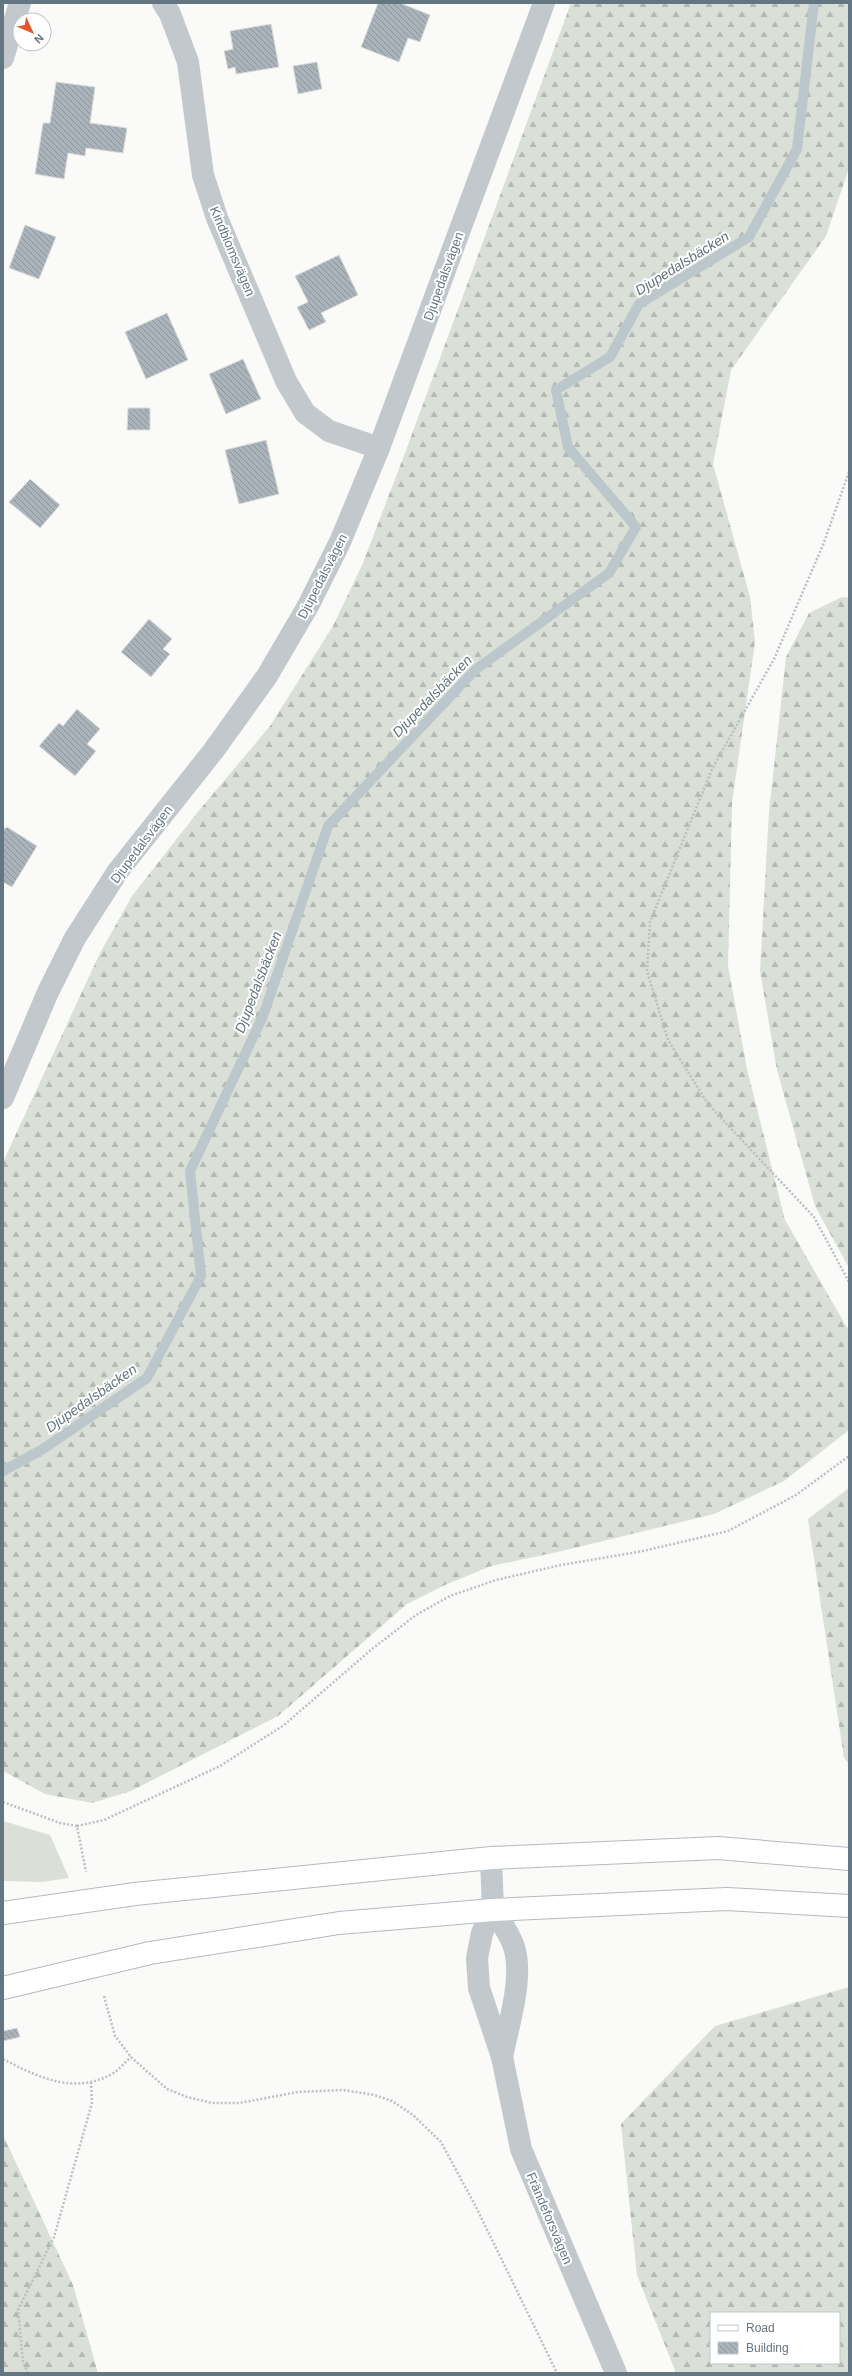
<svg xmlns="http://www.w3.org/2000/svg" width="852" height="2376" viewBox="0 0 852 2376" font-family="Arial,sans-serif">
<defs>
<pattern id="forest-firs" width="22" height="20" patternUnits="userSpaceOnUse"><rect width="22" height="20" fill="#dadfd7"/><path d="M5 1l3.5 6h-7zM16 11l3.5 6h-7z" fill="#b4b9b4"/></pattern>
<pattern id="building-back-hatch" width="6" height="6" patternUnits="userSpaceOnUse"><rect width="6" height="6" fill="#aab3b9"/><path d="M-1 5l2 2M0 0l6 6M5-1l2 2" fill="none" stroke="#8e969c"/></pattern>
</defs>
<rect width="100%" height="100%" fill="#fafaf8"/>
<polygon fill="#dadfd7" points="3,1821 50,1835 69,1878 42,1882 3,1881"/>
<g fill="url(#forest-firs)" fill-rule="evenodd">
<polygon points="571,3 849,3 849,168 826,236 731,370 713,464 750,597 755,642 732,803 728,966 747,1069 785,1220 849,1331 849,1430 784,1481 714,1514 562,1551 491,1566 445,1585 407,1604 278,1716 131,1791 92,1803 45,1794 3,1771 3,1162 100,953 132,896 197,813 270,726 333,626 363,563 405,453"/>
<polygon points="842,597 849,598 849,1268 815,1206 777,1070 760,971 769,812 786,657 809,613"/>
<polygon points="849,1488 849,1764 844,1758 808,1519"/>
<path d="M849 1987V2373H676L637 2275 621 2124 715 2026ZM711 2313H839V2363H711Z"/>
<polygon points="3,2135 73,2285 98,2373 3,2373"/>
</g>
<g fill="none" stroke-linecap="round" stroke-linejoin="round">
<polyline stroke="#bbc7cb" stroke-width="10" points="3,1471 43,1449 147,1378 201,1276 190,1171 263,1016 328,826 475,670 609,573 636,527 568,447 556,390 610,357 639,304 749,237 797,149 814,3"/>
</g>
<g fill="url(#building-back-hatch)" stroke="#dcdcda">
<polygon points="378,3 400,3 430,15 420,42 408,38 399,62 361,47"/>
<polygon points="271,24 279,67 236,74 235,67 228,69 224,51 233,49 230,31"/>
<polygon points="317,62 322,89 298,94 293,66"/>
<polygon points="56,82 95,87 90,123 127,128 123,153 86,148 85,156 68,153 64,179 35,174 43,123 50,123"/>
<polygon points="25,225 56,237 39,279 9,268"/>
<polygon points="339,255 358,295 321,313 326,322 309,330 297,307 308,302 295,276"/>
<polygon points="167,313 188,360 146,379 125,332"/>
<polygon points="243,359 261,399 226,414 209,374"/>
<polygon points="128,408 150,408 150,430 127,430"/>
<polygon points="266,440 279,494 239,504 225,450"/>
<polygon points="30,479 60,505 40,528 9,502"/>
<polygon points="149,619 172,639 163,649 170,654 151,677 121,652"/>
<polygon points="77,709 100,729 87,744 96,751 75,776 39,746 59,723 63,726"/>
<polygon points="7,827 37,846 12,887 3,882 3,830"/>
<polygon points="17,2028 20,2037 3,2041 3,2031"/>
</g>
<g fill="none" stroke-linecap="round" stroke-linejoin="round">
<defs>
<g id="secondary">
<polyline points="3,1913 135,1894 491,1858 718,1848 849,1859"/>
<polyline points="3,1988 150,1953 339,1923 493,1910 727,1899 849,1906"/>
</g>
</defs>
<use href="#secondary" stroke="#b3babf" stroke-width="24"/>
<g stroke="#bbbfc2" stroke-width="2.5" stroke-dasharray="2 2" stroke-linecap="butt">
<polyline points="849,472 823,545 774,659 712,769 650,922 647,971 668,1040 708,1104 814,1217 849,1282"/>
<polyline points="3,1802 60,1823 77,1826 86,1872"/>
<polyline points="77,1826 104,1820 220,1766 284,1725 372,1649 416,1615 450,1596 496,1580 561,1565 643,1551 728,1531 796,1495 849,1456"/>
<polyline points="104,1996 115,2036 131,2057 167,2089 187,2097 212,2103 239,2103 298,2092 343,2090 374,2095 392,2101 413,2115 441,2142 476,2207 557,2373"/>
<path d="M3 2059C38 2077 73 2095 112 2074 119 2070 125 2062 131 2057"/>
<polyline points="28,2373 23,2362 18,2310 54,2237 92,2103 91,2082"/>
</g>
<g stroke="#c3c8cc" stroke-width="22">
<polyline points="163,3 170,14 188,62 203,175 217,218 286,381 305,413 329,431 379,448"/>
<polyline points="3,58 20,3"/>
<polyline points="491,1858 493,1910 482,1933 477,1958 479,1988 502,2057 521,2149 616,2373"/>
<path d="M493 1910C501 1922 510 1934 514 1947 524 1978 508 2026 502 2057"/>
</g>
<polyline stroke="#c3c8cc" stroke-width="22" points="3,1098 48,992 75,938 118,871 214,750 267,676 308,606 340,542 379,448 544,3"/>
<use href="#secondary" stroke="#fff" stroke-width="22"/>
</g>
<g text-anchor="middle" stroke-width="4" stroke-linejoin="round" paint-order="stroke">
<g font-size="13" fill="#657683" stroke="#fff">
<text transform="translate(233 251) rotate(67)" y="5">Kindblomsvägen</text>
<text transform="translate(443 276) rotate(-70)" y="5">Djupedalsvägen</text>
<text transform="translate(322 576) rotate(-63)" y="5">Djupedalsvägen</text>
<text transform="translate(141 844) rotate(-53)" y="5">Djupedalsvägen</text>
<text transform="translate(550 2218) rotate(67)" y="5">Frändeforsvägen</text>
</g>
<g font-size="14" font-style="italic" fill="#60757c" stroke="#fff">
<text transform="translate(682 263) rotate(-32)" y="5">Djupedalsbäcken</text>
<text transform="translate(432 696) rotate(-46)" y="5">Djupedalsbäcken</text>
<text transform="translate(258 982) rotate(-69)" y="5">Djupedalsbäcken</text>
<text transform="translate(91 1398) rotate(-35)" y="5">Djupedalsbäcken</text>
</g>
</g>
<rect width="852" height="2376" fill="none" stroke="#657683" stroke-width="8"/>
<rect x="710" y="2312" width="130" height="52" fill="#ffffff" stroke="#c1c8cd"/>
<rect x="718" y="2325" width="20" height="6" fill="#ffffff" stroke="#c1c8cd"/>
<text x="746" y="2332" font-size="12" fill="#657683">Road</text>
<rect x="718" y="2342" width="20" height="12" fill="url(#building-back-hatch)" stroke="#c1c8cd"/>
<text x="746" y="2352" font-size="12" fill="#657683">Building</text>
<g transform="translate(32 32) rotate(134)"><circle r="19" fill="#ffffff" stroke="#c1c8cd"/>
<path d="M0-3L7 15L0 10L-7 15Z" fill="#e4572e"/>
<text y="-6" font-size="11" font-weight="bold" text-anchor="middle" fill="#657683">N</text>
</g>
</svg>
